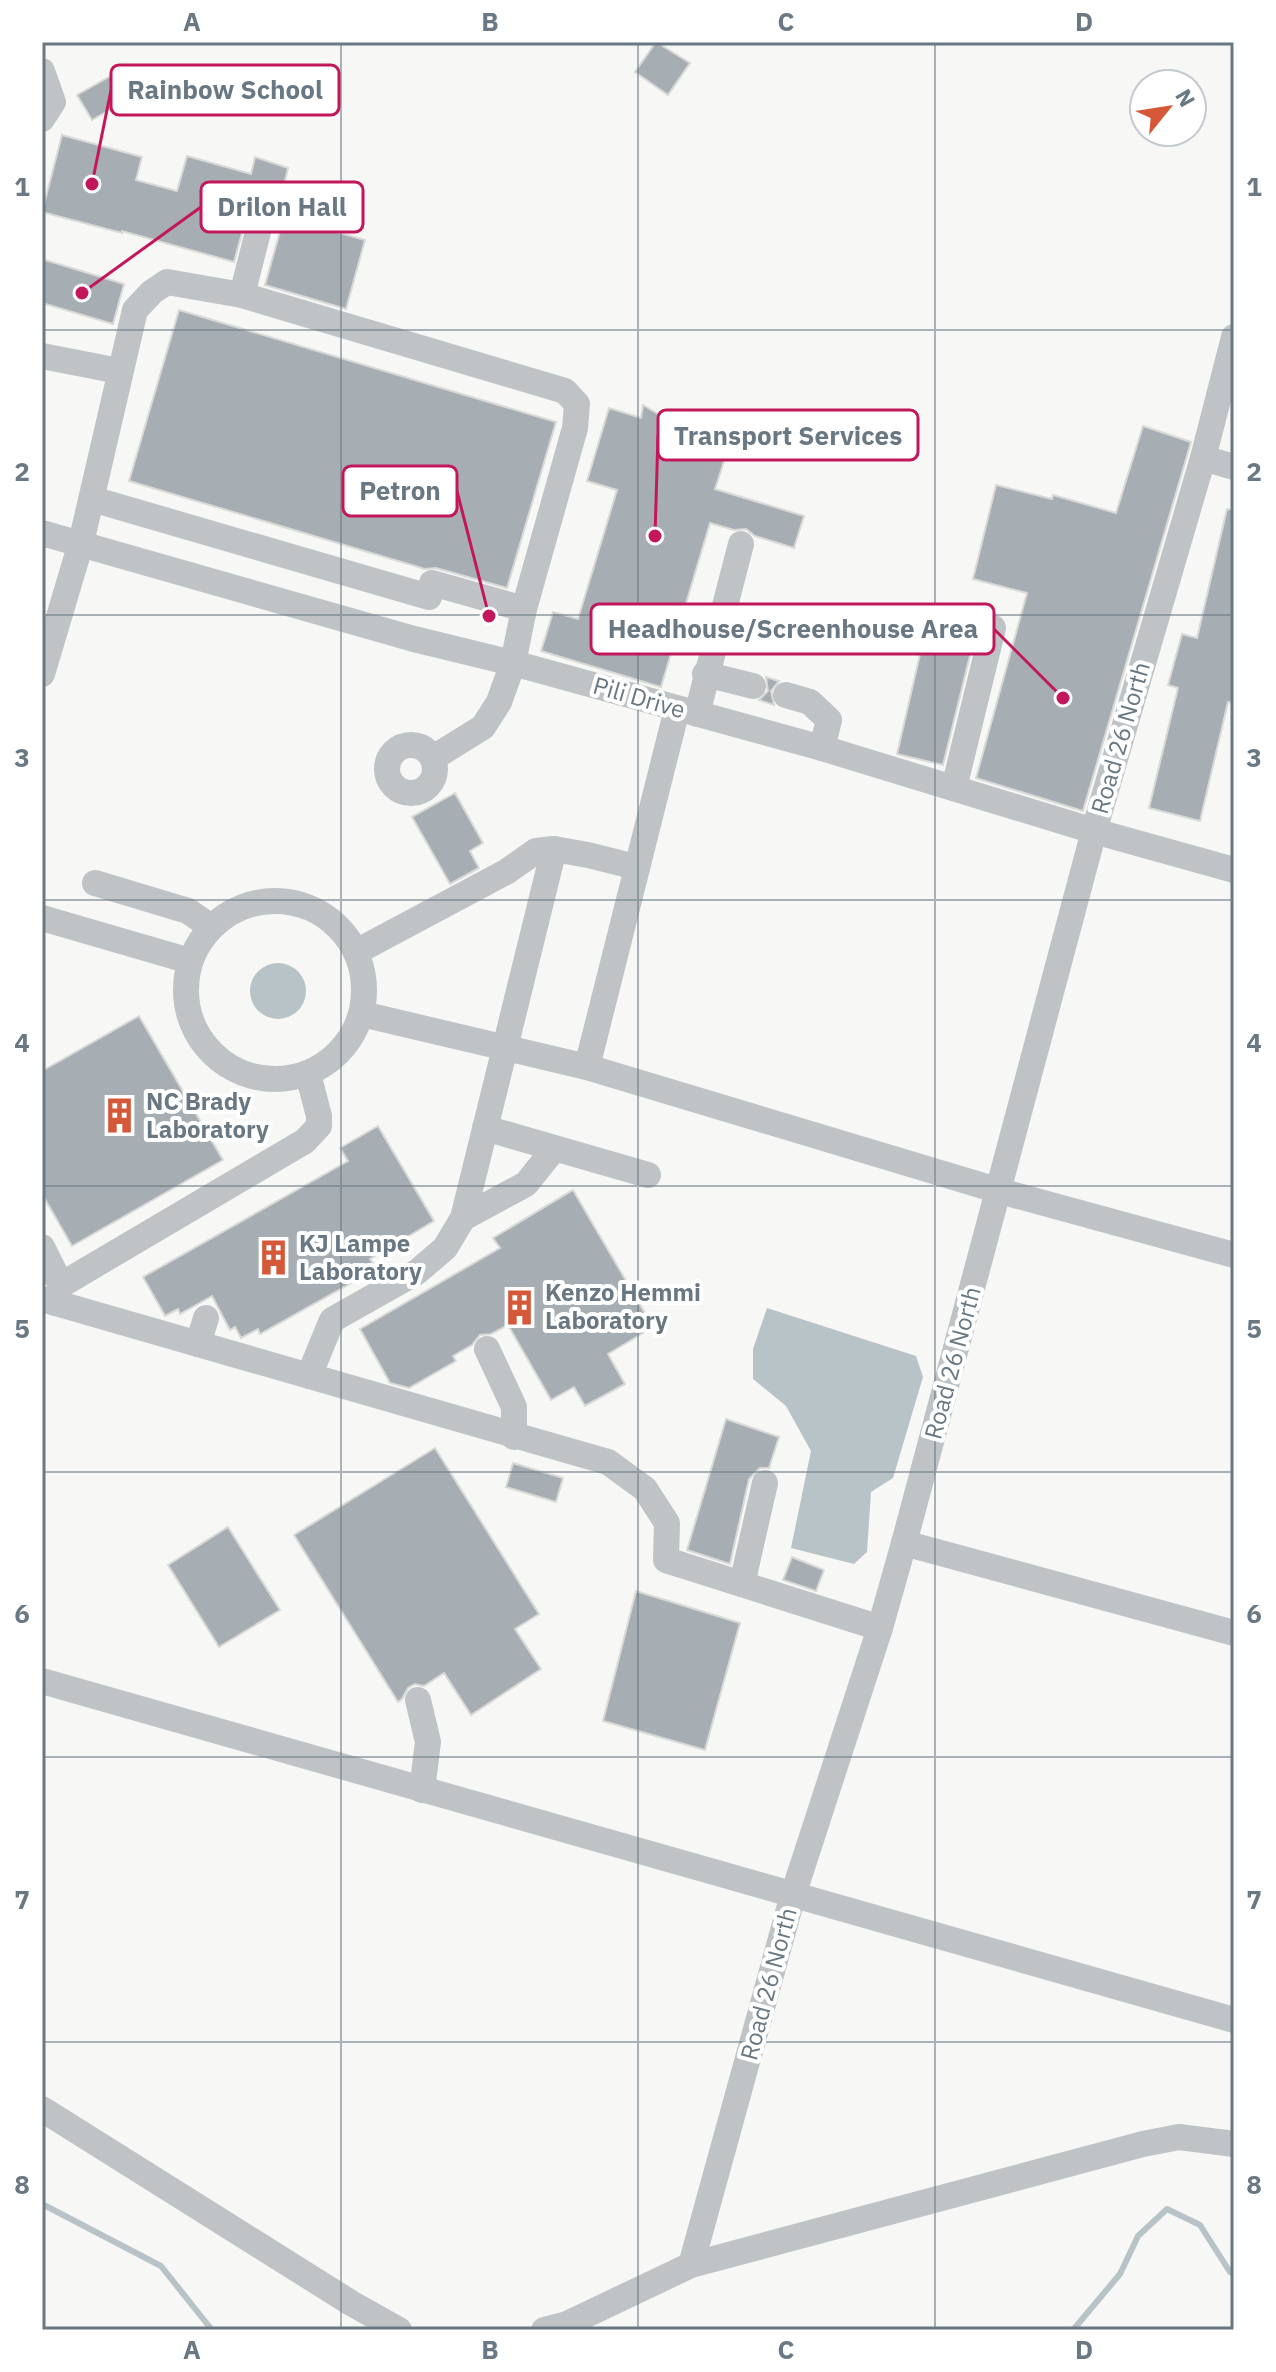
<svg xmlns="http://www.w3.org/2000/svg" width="1276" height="2372" viewBox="0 0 1276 2372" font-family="'IBM Plex Sans',sans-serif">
<rect width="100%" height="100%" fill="#f7f7f5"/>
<g fill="#b8c3c7">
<circle cx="278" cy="991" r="28"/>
<polygon points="767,1308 916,1356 923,1377 893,1478 871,1492 867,1552 854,1564 791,1548 811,1451 786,1406 753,1379 753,1349"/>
</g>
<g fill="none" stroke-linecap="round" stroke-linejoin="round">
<g stroke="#b8c3c7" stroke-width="6">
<polyline points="42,2204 161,2266 212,2330"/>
<polyline points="1073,2330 1120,2274 1138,2236 1167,2209 1200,2225 1230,2272 1234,2274"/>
</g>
</g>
<g fill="#a7aeb3" stroke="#d9d9d7" stroke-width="2">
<polygon points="656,42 690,63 668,95 635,72"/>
<polygon points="130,65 144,90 92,120 77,95"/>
<polygon points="62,135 142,157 136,180 177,191 187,156 251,174 255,157 288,168 279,207 267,201 251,200 234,262 122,231 122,233 42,212"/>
<polygon points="284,217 365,240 346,309 265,285"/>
<polygon points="42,259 124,284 113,324 42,303"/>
<polygon points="179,310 556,422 507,588 436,568 425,569 129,481"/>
<polygon points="643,405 726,455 715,489 804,516 794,548 755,536 746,529 734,530 710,523 661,687 541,651 553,612 578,619 617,490 587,481 609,408 641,418"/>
<polygon points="1143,426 1191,442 1083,811 976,778 1027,593 973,579 996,485 1052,499 1053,495 1116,513"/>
<polygon points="1227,509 1234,510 1234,703 1228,702 1200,821 1149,808 1178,688 1168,685 1182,634 1197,638"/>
<polygon points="930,611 978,623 943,765 897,754"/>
<polygon points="766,677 779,681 771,691 774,705 759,700 768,691"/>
<polygon points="455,793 483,843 470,851 479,868 450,884 412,817"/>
<polygon points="139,1016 223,1160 72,1246 42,1194 42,1071"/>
<polygon points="378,1126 434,1221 370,1259 373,1263 357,1272 360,1278 260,1334 258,1329 241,1338 235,1327 230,1330 212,1296 180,1314 178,1309 165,1316 143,1277 348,1161 340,1148"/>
<polygon points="573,1190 653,1327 608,1354 625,1384 585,1406 574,1387 551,1400 508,1325 491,1334 480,1335 472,1345 453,1356 456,1361 409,1388 390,1383 360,1329 500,1248 493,1238"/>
<polygon points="726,1419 779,1437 769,1468 760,1468 749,1479 730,1564 687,1550"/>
<polygon points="435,1448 539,1614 515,1629 541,1669 471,1715 444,1673 424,1686 415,1684 408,1688 402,1699 398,1702 294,1535"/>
<polygon points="513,1463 563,1478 556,1502 506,1487"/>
<polygon points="228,1527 280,1610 219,1647 168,1565"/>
<polygon points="792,1557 824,1570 816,1591 783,1580"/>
<polygon points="636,1591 740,1623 705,1750 603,1721"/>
</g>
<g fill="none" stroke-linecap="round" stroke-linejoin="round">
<g stroke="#bfc3c6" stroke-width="26">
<polyline points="42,71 53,102 42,119"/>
<polyline points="242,295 262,216"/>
<polyline points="1234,337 1203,458 1234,467"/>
<polyline points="42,356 119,371"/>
<polyline points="92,499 429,597 432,583 524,609"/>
<polyline points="42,533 414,639 513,663 822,748 1094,831 1234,870"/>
<polyline points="42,674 81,543 135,310 152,292 167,282 242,295 565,391 577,404 575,428 524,609 513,663 499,702 483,727 433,758"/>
<polyline points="705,674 753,686"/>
<polyline points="786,695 810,702 829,720 822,748"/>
<polyline points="697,714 741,544"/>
<circle cx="411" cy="769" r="24"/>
<polyline points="954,788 993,628"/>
<polyline points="95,883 188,911 211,927"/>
<circle cx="275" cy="990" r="89"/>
<polyline points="42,918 190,961"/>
<polyline points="356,952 506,872 536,851 554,849 588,855 636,867"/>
<polyline points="362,1014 587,1067 1000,1191 1234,1255"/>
<polyline points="587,1067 677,709"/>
<polyline points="485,1128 648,1175"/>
<polyline points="463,1218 526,1184 554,1149"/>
<polyline points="42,1247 61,1285"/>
<polyline points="42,1299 608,1462 645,1489 667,1523 666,1560 880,1628"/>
<polyline points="55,1303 61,1285 305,1141 319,1126 319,1116 308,1074"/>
<polyline points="198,1344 206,1318"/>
<polyline points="487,1349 514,1407 514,1437"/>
<polyline points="309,1376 332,1320 417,1272 445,1248 463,1218 554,849"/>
<polyline points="904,1543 1234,1633"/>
<polyline points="742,1584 765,1483"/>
<polyline points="42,1681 1234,2020"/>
<polyline points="418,1700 428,1742 422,1790"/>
<polyline points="42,2109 351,2303 399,2330"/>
<polyline points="691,2265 793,1895 880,1628 904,1543 1094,831 1203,458"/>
<polyline points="544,2330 567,2324 691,2265 1143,2144 1179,2137 1234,2144"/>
</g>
</g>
<path fill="none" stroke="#697883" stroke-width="2" stroke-opacity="0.55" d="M341 42V2330M638 42V2330M935 42V2330M42 330H1234M42 615H1234M42 900H1234M42 1186H1234M42 1472H1234M42 1757H1234M42 2042H1234"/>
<defs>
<symbol id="building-bare" viewBox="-9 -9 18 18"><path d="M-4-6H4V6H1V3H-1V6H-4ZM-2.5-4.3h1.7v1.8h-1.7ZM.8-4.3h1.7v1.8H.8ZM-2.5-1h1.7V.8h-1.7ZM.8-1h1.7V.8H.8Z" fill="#d55838" stroke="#fff" stroke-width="2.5" paint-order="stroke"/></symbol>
</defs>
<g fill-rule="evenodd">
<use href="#building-bare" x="94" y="1090" width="51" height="51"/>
<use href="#building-bare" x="248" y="1232" width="51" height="51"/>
<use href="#building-bare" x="494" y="1282" width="51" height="51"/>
</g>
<g text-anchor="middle" stroke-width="8" stroke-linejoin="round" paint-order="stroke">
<g font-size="24" fill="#697883" stroke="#fff">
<text transform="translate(639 698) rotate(16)" y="8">Pili Drive</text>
<text transform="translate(1121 738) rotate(-74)" y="8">Road 26 North</text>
<text transform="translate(953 1363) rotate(-75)" y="8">Road 26 North</text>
<text transform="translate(769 1984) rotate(-75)" y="8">Road 26 North</text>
</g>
<g font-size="24" font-weight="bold" fill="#697883" stroke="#fff" text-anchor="start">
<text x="146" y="1110">NC Brady<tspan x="146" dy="28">Laboratory</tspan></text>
<text x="299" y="1252">KJ Lampe<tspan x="299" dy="28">Laboratory</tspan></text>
<text x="545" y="1301">Kenzo Hemmi<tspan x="545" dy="28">Laboratory</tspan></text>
</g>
</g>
<path fill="none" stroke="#c2185b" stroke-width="3" d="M92 184L111 90M82 293L201 207M655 536L658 435M489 616L457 491M1063 698L994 629"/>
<g fill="#c2185b" stroke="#fff" stroke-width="3">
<circle cx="92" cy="184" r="8"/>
<circle cx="82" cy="293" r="8"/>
<circle cx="655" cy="536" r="8"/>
<circle cx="489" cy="616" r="8"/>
<circle cx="1063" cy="698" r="8"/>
</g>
<g fill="#fff" stroke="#c2185b" stroke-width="3">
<rect x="111" y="65" width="228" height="50" rx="8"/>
<rect x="201" y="182" width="162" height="50" rx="8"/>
<rect x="658" y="410" width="260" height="50" rx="8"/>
<rect x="343" y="466" width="114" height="50" rx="8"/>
<rect x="591" y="604" width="403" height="50" rx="8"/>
</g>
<g font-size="26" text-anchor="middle" font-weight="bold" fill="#697883">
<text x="225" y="99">Rainbow School</text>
<text x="282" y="216">Drilon Hall</text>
<text x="788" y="445">Transport Services</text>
<text x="400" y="500">Petron</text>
<text x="793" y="638">Headhouse/Screenhouse Area</text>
</g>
<rect width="1276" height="2372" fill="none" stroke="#ffffff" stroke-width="88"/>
<g transform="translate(1168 108) rotate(60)"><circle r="38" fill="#ffffff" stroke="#c3c9cd" stroke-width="2"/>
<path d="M0-6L14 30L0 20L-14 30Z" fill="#d55838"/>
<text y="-12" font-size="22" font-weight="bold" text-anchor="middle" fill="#697883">N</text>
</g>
<rect x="44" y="44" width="1188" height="2284" fill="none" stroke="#697883" stroke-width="3"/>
<g font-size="26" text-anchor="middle" font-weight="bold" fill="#697883">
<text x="192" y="31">A</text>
<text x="490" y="31">B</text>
<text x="786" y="31">C</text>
<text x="1084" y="31">D</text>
<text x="22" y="196">1</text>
<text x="1254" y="196">1</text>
<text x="22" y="481">2</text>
<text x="1254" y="481">2</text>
<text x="22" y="767">3</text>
<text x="1254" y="767">3</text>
<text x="22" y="1052">4</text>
<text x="1254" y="1052">4</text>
<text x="22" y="1338">5</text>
<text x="1254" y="1338">5</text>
<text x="22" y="1623">6</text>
<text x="1254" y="1623">6</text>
<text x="22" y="1909">7</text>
<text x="1254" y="1909">7</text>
<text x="22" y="2194">8</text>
<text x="1254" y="2194">8</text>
<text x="192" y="2359">A</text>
<text x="490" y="2359">B</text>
<text x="786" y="2359">C</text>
<text x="1084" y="2359">D</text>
</g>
</svg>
